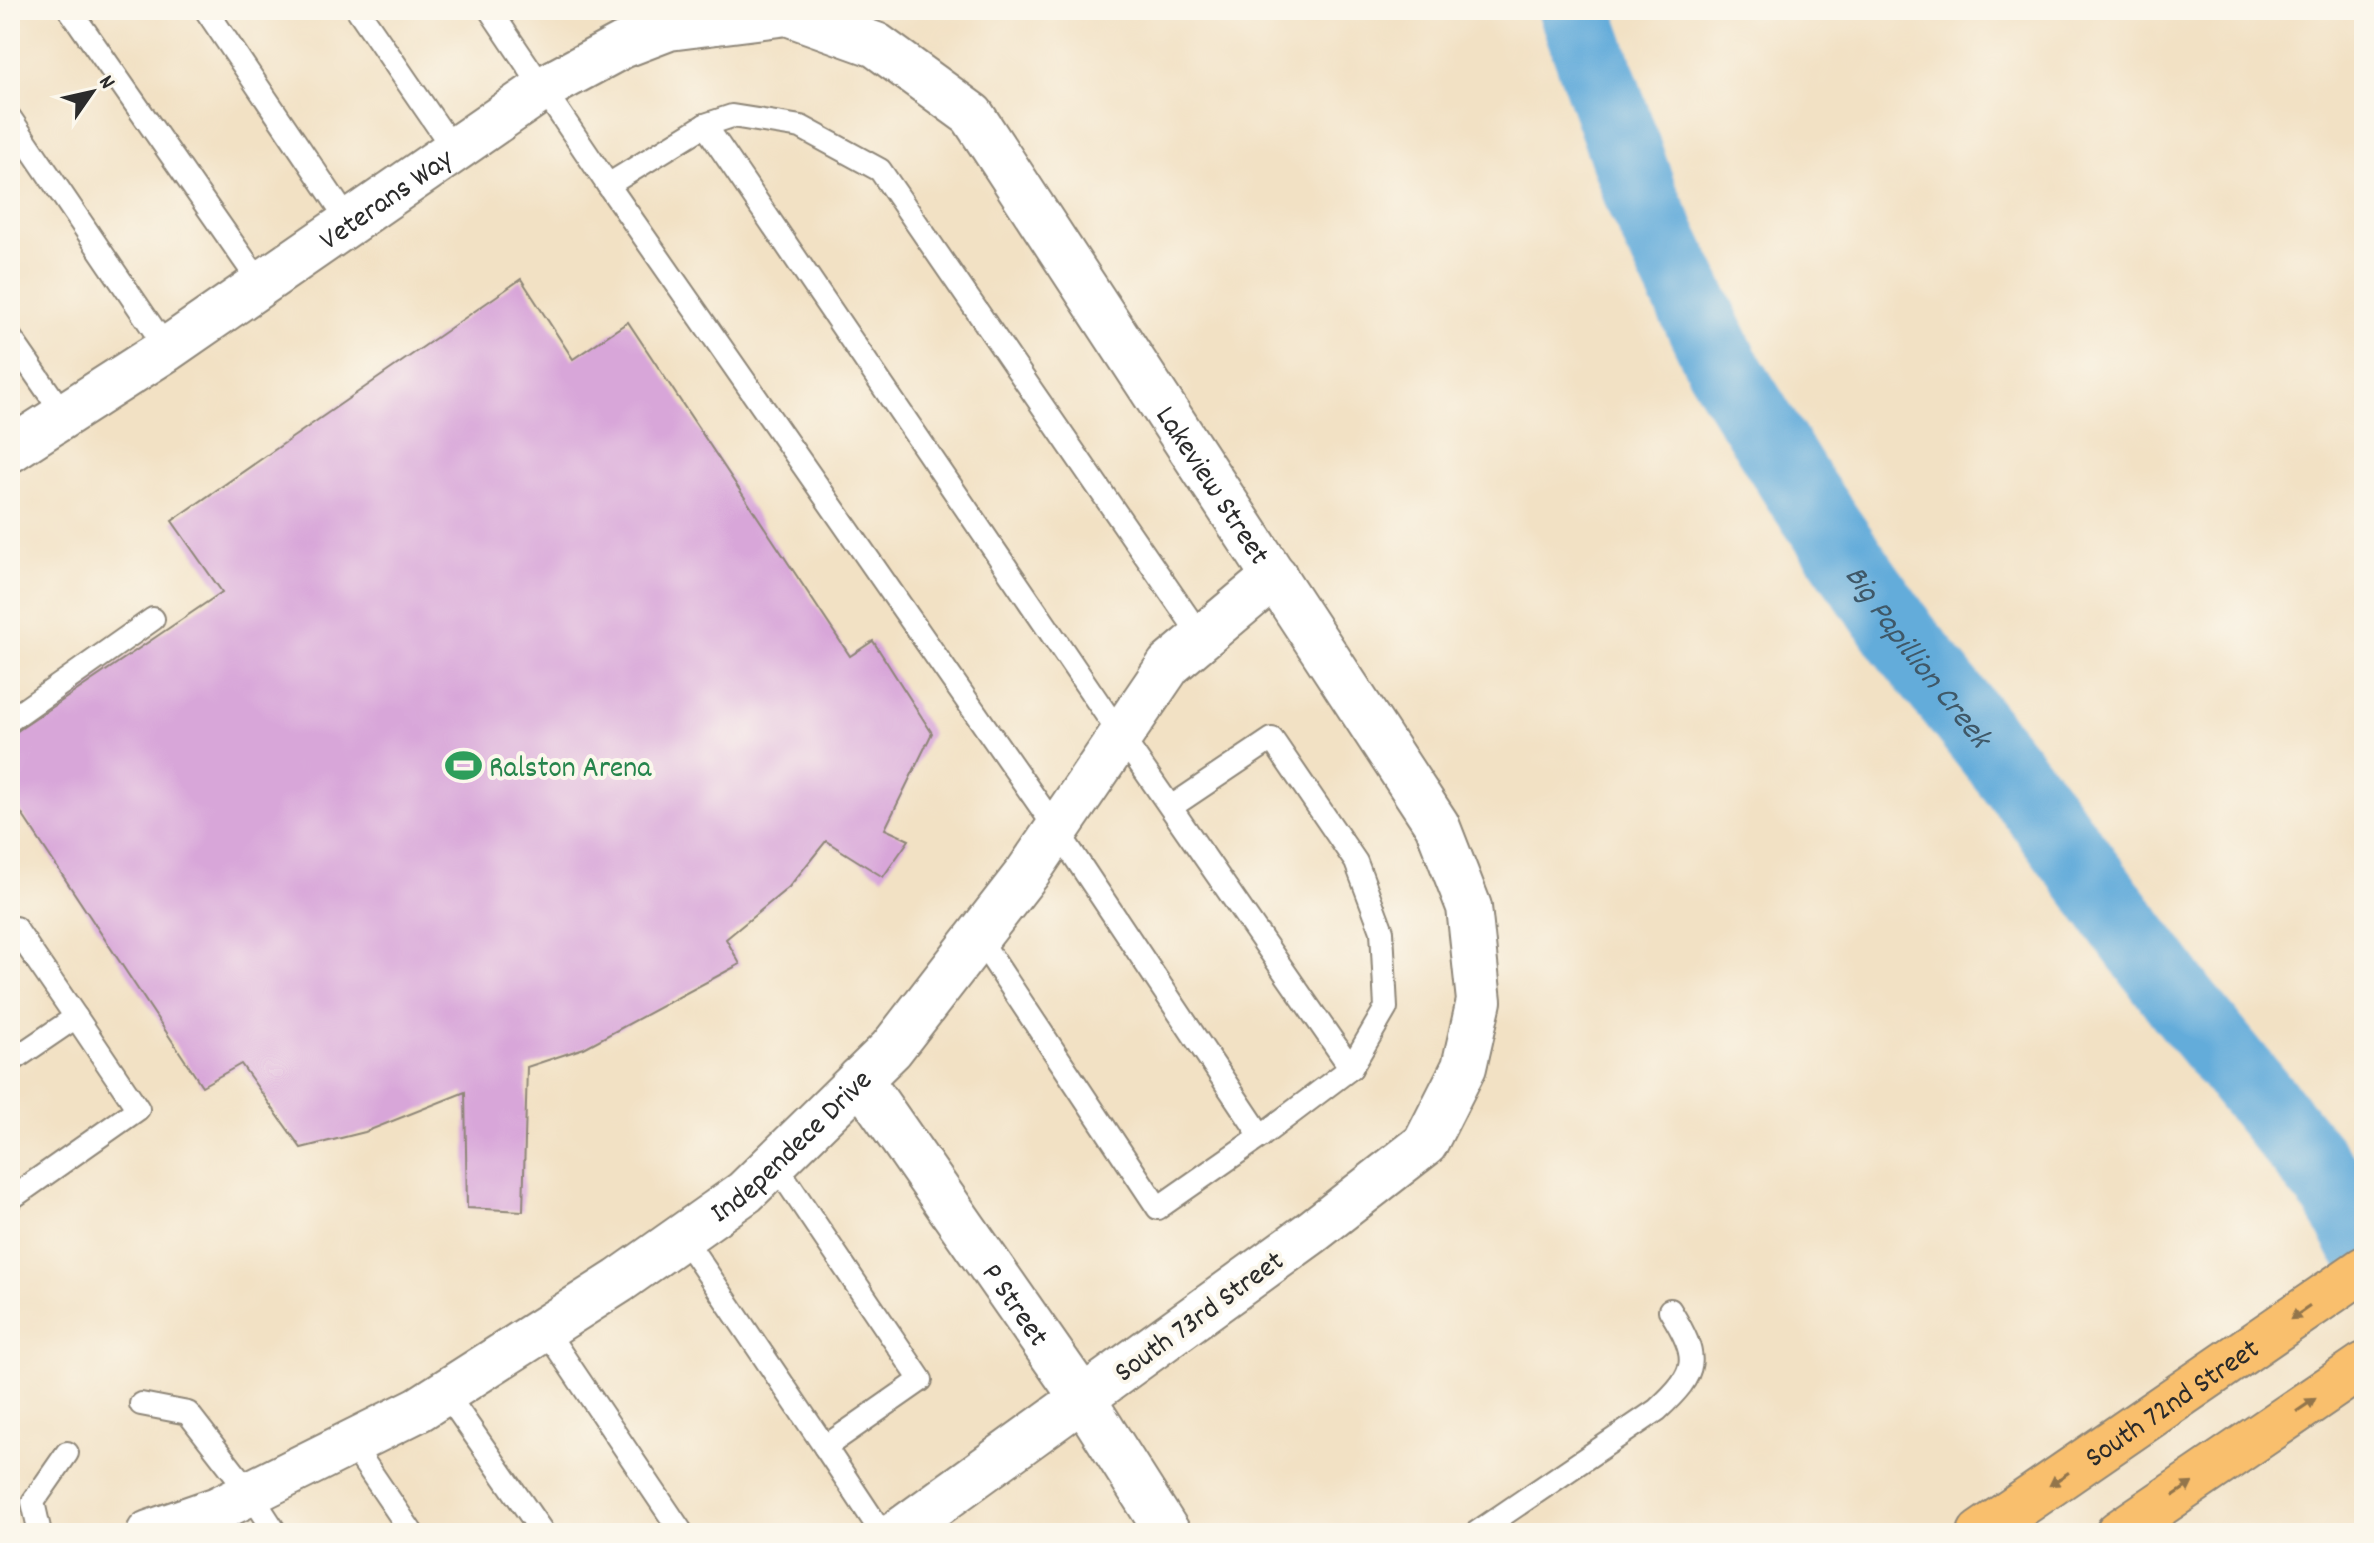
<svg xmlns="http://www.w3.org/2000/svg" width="2374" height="1543" viewBox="0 0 2374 1543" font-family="Dekko,sans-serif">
<rect width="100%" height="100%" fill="#fbf7ec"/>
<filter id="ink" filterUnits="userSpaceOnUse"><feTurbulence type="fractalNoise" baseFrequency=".0125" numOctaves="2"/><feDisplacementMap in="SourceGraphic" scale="16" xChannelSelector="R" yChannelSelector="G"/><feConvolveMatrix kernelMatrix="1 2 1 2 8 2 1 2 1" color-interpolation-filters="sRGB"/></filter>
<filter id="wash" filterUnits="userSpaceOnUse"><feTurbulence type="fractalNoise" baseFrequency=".006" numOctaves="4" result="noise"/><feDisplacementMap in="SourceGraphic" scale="32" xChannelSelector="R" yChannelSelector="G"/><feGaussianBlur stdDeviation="1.8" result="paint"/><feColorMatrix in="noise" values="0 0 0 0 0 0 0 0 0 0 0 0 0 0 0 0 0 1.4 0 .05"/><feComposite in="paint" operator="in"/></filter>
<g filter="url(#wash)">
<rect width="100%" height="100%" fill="#f2e1c4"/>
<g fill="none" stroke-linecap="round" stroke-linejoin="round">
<path stroke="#63acda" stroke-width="74" id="s1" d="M1575 10 1641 196 1722 365 1801 492 1902 637 2035 804 2182 1003 2339 1195 2364 1242"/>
</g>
<g id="blocks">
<polygon fill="#d8a6d9" points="521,279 573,359 628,322 850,656 873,641 932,733 885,829 909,840 883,877 826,841 789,887 726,939 740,964 584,1048 527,1067 523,1211 467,1208 465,1092 365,1132 301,1148 241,1064 202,1086 10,796 10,736 222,592 172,521"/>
</g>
</g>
<g filter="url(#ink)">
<use href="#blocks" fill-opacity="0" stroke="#8e8678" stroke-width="2"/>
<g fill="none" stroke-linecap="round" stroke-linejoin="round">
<defs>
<g id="service">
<polyline points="70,10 261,284"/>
<polyline points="206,10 350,223"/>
<polyline points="358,10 454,150"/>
<polyline points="490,10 608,185 705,125 732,116 801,127 880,170 1202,638"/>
<polyline points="622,10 641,39"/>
<polyline points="10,118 167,349"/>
<polyline points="705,125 1121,736 1351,1068 1386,1008 1382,931 1356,862 1272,739 1171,807"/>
<polyline points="608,185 1057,830 1261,1136"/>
<polyline points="10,337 64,415"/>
<polyline points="10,720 153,619"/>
<polyline points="978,937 1158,1208 1261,1136 1351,1068"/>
<polyline points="10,1062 76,1017 15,928"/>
<polyline points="775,1164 921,1380 825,1447 882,1533"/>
<polyline points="10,1199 138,1109 76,1017"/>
<polyline points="683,1237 825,1447"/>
<polyline points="544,1328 682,1533"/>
<polyline points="445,1392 543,1533"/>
<polyline points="141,1404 188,1413 250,1493 276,1533"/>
<polyline points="351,1443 412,1533"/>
<polyline points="40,1533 33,1502 67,1453"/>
<path d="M1476 1533 1657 1410C1699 1371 1700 1359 1670 1310"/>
</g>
<g id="minor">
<path id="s2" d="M10 450 167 349 544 88 622 46 669 28 787 13 876 45 972 115 1437 825 1469 907 1479 1001 1464 1067 1425 1144 1312 1232 897 1533"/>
<path id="s3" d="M860 1079 1083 1399 1168 1533"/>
<path id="s4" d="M149 1533 218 1509 419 1409 619 1281 745 1192 891 1049 1028 872 1169 665 1275 576"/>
</g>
<g id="primary">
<path id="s5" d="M1980 1533 2364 1269"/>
<polyline points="2118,1533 2364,1365"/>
</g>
</defs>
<use href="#service" stroke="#8e8678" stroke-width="26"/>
<use href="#minor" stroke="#8e8678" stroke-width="48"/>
<use href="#primary" stroke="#8e8678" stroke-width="48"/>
<use href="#service" stroke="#fff" stroke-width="22"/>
<use href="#minor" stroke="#fff" stroke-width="44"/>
<use href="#primary" stroke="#f9bf6d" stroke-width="44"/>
</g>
<defs><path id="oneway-solid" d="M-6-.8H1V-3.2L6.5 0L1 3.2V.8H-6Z" transform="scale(2)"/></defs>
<g fill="#92754c">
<use href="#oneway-solid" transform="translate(2300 1313) rotate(146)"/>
<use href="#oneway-solid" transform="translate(2306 1405) rotate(-34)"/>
<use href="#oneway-solid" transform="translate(2059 1479) rotate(146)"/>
<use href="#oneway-solid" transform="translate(2183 1489) rotate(-34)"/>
</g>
</g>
<defs>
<symbol id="stadium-bare" viewBox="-9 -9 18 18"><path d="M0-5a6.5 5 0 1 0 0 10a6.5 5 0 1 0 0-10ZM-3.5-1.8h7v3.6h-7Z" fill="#2e9e5b" stroke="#fbf7ec" stroke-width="2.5" paint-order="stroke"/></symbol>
</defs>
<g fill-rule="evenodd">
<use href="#stadium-bare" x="438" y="740" width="51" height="51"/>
</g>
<g text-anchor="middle" stroke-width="8" stroke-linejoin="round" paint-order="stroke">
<g font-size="30" fill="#2b2b2b" stroke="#fbf7ec">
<text dy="10" stroke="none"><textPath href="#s2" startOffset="452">Veterans Way</textPath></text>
<text dy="10" stroke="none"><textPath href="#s2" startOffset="1558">Lakeview Street</textPath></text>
<text dy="10" stroke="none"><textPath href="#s4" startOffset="754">Independece Drive</textPath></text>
<text dy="10" stroke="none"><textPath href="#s3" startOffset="274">P Street</textPath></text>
<text transform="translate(1198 1315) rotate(-36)" y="10">South 73rd Street</text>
<text dy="10" stroke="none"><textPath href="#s5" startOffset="232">South 72nd Street</textPath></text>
</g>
<g font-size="30" fill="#27864d" stroke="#fbf7ec" text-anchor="start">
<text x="489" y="776">Ralston Arena</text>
</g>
<g font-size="32" font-style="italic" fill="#3f5868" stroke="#fbf7ec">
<text dy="11" stroke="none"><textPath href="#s1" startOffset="736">Big Papillion Creek</textPath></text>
</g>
</g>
<rect width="2374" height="1543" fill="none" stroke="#fbf7ec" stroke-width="40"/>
<g transform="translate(92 92) rotate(56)" stroke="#fbf7ec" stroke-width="6" paint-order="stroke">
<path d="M0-6L14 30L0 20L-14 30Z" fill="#2b2b2b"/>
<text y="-12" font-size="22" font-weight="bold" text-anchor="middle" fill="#2b2b2b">N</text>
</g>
</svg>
